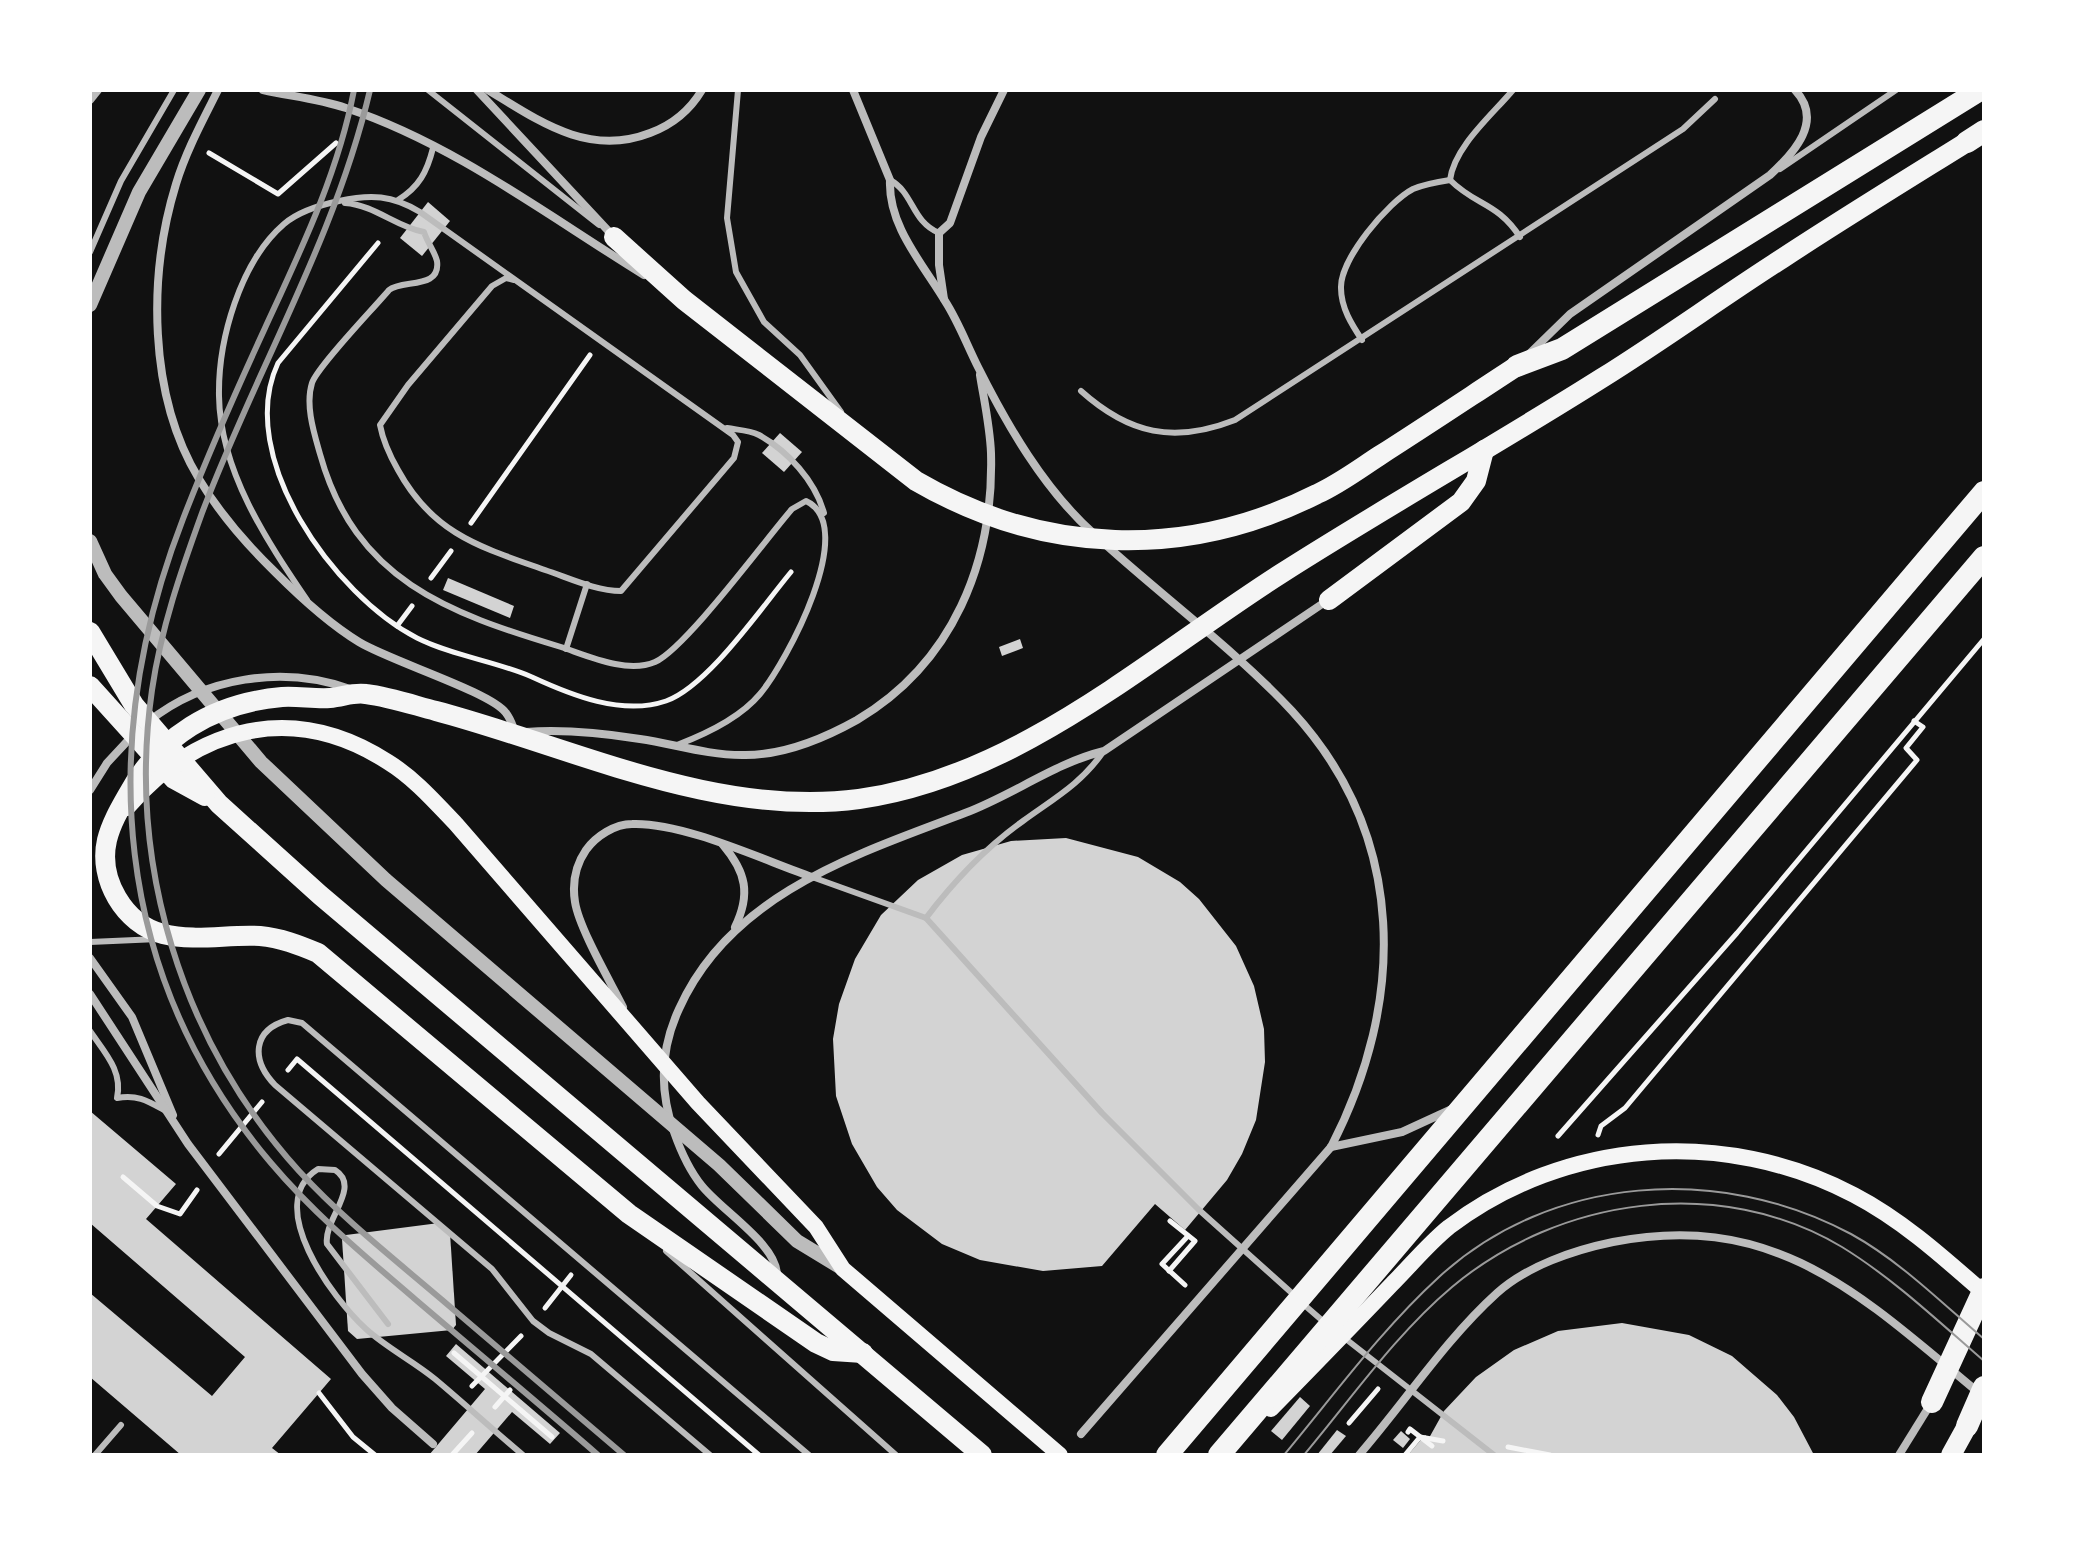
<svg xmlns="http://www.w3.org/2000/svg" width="2074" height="1545" viewBox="0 0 2074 1545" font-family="Figtree,sans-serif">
<rect width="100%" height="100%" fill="#111"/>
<g fill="#d3d3d3">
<polygon points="428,202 450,221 422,256 400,238"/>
<polygon points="780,433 802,452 784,472 762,453"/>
<polygon points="448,578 514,606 510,618 443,590"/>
<polygon points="1020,639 1023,648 1002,656 999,647"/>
<polygon points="1066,838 1138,857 1180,882 1199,899 1236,946 1254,986 1264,1029 1265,1062 1256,1120 1242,1154 1227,1180 1185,1230 1155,1204 1102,1266 1043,1271 980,1260 942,1244 897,1210 877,1187 852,1144 836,1096 833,1039 839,1004 855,959 881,915 918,880 962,855 1011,841"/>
<polygon points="90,1111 176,1184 146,1219 331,1379 272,1448 281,1455 181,1455 90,1377 90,1293 212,1396 245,1357 90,1223"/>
<polygon points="439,1223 450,1233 456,1325 452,1330 357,1339 348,1331 342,1239 346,1235"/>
<polygon points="1622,1323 1689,1335 1732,1356 1777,1395 1794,1417 1814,1455 1408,1455 1425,1435 1429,1438 1444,1411 1476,1377 1514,1350 1558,1331"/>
<polygon points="456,1344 560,1433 550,1444 512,1412 475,1455 429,1455 485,1389 446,1356"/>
<polygon points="1300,1397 1310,1406 1282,1440 1271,1431"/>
<polygon points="1337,1430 1346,1436 1330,1455 1317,1455"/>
<polygon points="1401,1431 1410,1439 1403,1448 1393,1440"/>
</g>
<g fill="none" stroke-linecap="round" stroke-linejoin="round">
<g stroke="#f5f5f5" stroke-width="5">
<polyline points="209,153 278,194 336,143"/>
<path d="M378 243 278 363C234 457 335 596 417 638 453 656 495 661 532 677 571 695 622 716 666 701 708 686 761 608 791 572"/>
<polyline points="471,523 590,355"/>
<polyline points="431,578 451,551"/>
<polyline points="397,626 412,606"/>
<polyline points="288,1070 297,1059 759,1455"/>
<polyline points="1598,1135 1601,1126 1625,1108 1917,760 1906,748 1923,727 1914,721"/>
<polyline points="1558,1136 1737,933 1984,639"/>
<polyline points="219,1154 262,1102"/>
<polyline points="123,1177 157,1206 180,1214 197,1190"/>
<polyline points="1169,1271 1195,1241 1170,1221"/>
<polyline points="1185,1285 1162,1264 1188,1236"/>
<polyline points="545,1308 571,1275"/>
<polyline points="454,1353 552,1437"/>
<polyline points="472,1386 521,1336"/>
<polyline points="319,1393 353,1437 375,1455"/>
<polyline points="495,1407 510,1390"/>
<polyline points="1349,1423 1378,1389"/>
<polyline points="1408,1432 1410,1429 1432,1446"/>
<polyline points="1508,1447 1550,1455"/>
<polyline points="452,1455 472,1433"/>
<polyline points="1405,1455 1420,1437 1443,1441"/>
</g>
<g stroke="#bcbcbc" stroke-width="6">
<polyline points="428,90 599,225"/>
<polyline points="738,90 727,218 736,272 764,322 800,355 841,412"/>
<polyline points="1780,169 1896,90"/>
<path d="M890 180C914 193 911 221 939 233"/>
<path d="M1450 180C1454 147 1492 115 1513 90"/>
<path d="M1450 180C1476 206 1497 202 1520 237"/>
<path d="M398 200C419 187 427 172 433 148"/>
<path d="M345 203C375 205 396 227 424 232 427 242 435 252 437 261 441 290 402 279 389 290 374 308 318 366 312 383 305 405 314 433 320 454 355 580 448 613 561 647 588 656 627 674 655 662 686 648 765 540 792 509L806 501C860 526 786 663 760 694 740 718 706 734 677 745"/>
<polyline points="90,252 121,181 174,90"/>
<path d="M1362 340C1352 325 1341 308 1341 288 1340 259 1388 202 1413 189 1425 184 1437 182 1450 180"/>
<path d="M1081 391C1129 434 1174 444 1235 420L1683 129 1715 99"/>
<path d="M727 428C738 430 749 430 759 435 788 451 815 481 824 513"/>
<path d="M307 600C267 541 220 471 219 396 218 340 240 262 284 224 299 211 320 205 339 201 371 194 392 195 420 212L733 435 738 442 734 458 621 591C596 591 569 578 545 570 480 547 433 534 398 470 390 456 383 441 380 425L408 385 492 286 506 278 514 280"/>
<polyline points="566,649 587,584"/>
<polyline points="812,877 926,918 1102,1113 1198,1209 1294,1295"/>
<path d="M926 918C954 881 985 848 1023 821 1053 799 1081 784 1103 752"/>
<polyline points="90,942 158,939"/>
<path d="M90 1031C105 1053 123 1071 117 1098 137 1094 148 1101 164 1110"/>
<polyline points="666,1251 896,1455"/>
<polyline points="1302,1303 1324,1322"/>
<path d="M388 1324 327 1244C323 1220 362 1187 335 1170L318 1169C262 1204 333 1299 366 1329 387 1348 413 1361 435 1379 465 1404 493 1430 523 1455"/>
<polyline points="1342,1336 1494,1455"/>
<polyline points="95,1455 121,1425"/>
<path d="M710 1455 591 1354 549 1333 533 1321 492 1269 275 1085C251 1060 252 1030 288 1020L302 1023 809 1455"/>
</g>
<g stroke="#bcbcbc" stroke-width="8">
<path d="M218 90C203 120 186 151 176 184 148 275 148 395 199 479 220 514 247 545 276 573 302 599 328 623 359 642 390 661 491 692 506 713 510 718 512 724 514 729"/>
<path d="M263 90C290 96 319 99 346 108 454 144 548 216 644 275"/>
<polyline points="477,90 614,237"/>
<path d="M488 90C539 121 588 157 650 133 672 125 690 110 702 90"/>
<path d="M853 90 890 180C888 226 923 264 945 301 958 321 967 345 978 367 1007 425 1044 489 1093 533"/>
<polyline points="90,100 98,90"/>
<polyline points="944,299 939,265 939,233 950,223 981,137 1004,90"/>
<path d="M1529 354 1570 314 1770 175C1794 153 1824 121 1795 90"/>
<path d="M148 722C204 677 283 665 350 689"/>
<path d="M526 732C565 729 602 733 640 739 674 744 707 755 742 755 782 756 823 739 857 720 953 663 994 562 991 453 990 427 984 400 980 375"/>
<polyline points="90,790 107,763 134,734"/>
<path d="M723 845C746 872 751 894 735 927"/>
<polyline points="90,958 132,1017 173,1115"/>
<polyline points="90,994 188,1144 362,1374 392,1408 433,1444"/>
<path d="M623 1007C610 981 579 928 575 902 572 883 575 866 586 850 596 836 615 824 632 824 683 822 763 860 812 877"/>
<polyline points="1331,1147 1402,1132 1452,1109"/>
<path d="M777 1276C778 1245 722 1211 702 1186 689 1170 681 1152 674 1132 659 1090 660 1050 679 1009 730 894 857 854 965 813 1013 795 1055 763 1104 751L1328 600"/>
<path d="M1081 1434 1331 1147C1406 1002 1408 837 1292 711 1236 651 1167 600 1106 545"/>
<path d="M1359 1455C1405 1402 1445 1340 1497 1293 1527 1266 1574 1250 1613 1242 1776 1210 1862 1296 1979 1393"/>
<polyline points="1899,1455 1930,1405"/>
</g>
<g stroke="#bcbcbc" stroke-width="14">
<polyline points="90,305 139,192 199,90"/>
<polyline points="90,541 105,574 121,596 261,762 386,880 719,1165 797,1241 843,1269"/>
</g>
<g stroke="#f5f5f5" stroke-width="16">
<path d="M127 808C198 726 293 701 388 762 414 778 435 802 456 824L698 1103 816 1227 843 1269 1060 1455"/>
<path d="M1271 1409C1312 1367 1353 1325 1393 1283 1411 1265 1429 1243 1449 1227 1565 1139 1724 1127 1854 1195 1902 1220 1943 1257 1984 1293"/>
</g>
<g stroke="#f5f5f5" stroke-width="20">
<path d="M614 237 684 300 916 481C1043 555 1186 560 1317 494 1339 484 1359 469 1379 456 1426 426 1471 396 1517 366"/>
<polyline points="1329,600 1461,502 1476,481 1484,450"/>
<polyline points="90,632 134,705 219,804 320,895 982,1455"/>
<polyline points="90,686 174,779 205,796"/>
<path d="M863 1353 833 1351 816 1343 629 1214 318 953C299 945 281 938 260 936 228 934 195 942 163 934 124 924 98 879 107 840 111 824 119 810 127 796 159 736 214 703 282 697 298 696 314 699 330 698 343 697 353 692 366 694 390 697 413 705 436 711 572 747 715 818 859 799 1018 777 1150 657 1282 573 1387 506 1496 445 1602 378 1663 340 1722 297 1783 258 1844 218 1906 180 1967 142"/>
<polyline points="1951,1455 1967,1426"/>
</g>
<g stroke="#f5f5f5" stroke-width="22">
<polyline points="1967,142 1984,131"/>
<polyline points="1517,366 1562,349 1980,90"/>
<polyline points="1932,1402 1984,1289"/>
<polyline points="1967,1426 1984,1387"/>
<polyline points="1167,1455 1984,492"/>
<polyline points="1219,1455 1984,557"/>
</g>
<g stroke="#9a9a9a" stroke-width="2">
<path d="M1284 1455C1334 1395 1381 1330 1439 1277 1551 1174 1721 1164 1851 1234 1900 1261 1942 1303 1984 1339"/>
<path d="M1304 1455C1351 1399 1396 1334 1452 1287 1559 1197 1720 1174 1842 1247 1894 1279 1939 1322 1984 1361"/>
</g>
<g stroke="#9a9a9a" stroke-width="6">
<path d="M354 90C338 174 300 252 265 328 236 391 208 454 183 519 96 743 112 975 271 1163 314 1214 366 1257 416 1300 477 1352 538 1403 598 1455"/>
<path d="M370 90C335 239 256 370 202 513 181 571 161 628 152 690 127 863 181 1041 299 1171 342 1218 393 1258 441 1299 502 1351 563 1403 624 1455"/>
</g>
</g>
<rect width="2074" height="1545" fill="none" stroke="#ffffff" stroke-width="184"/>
</svg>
